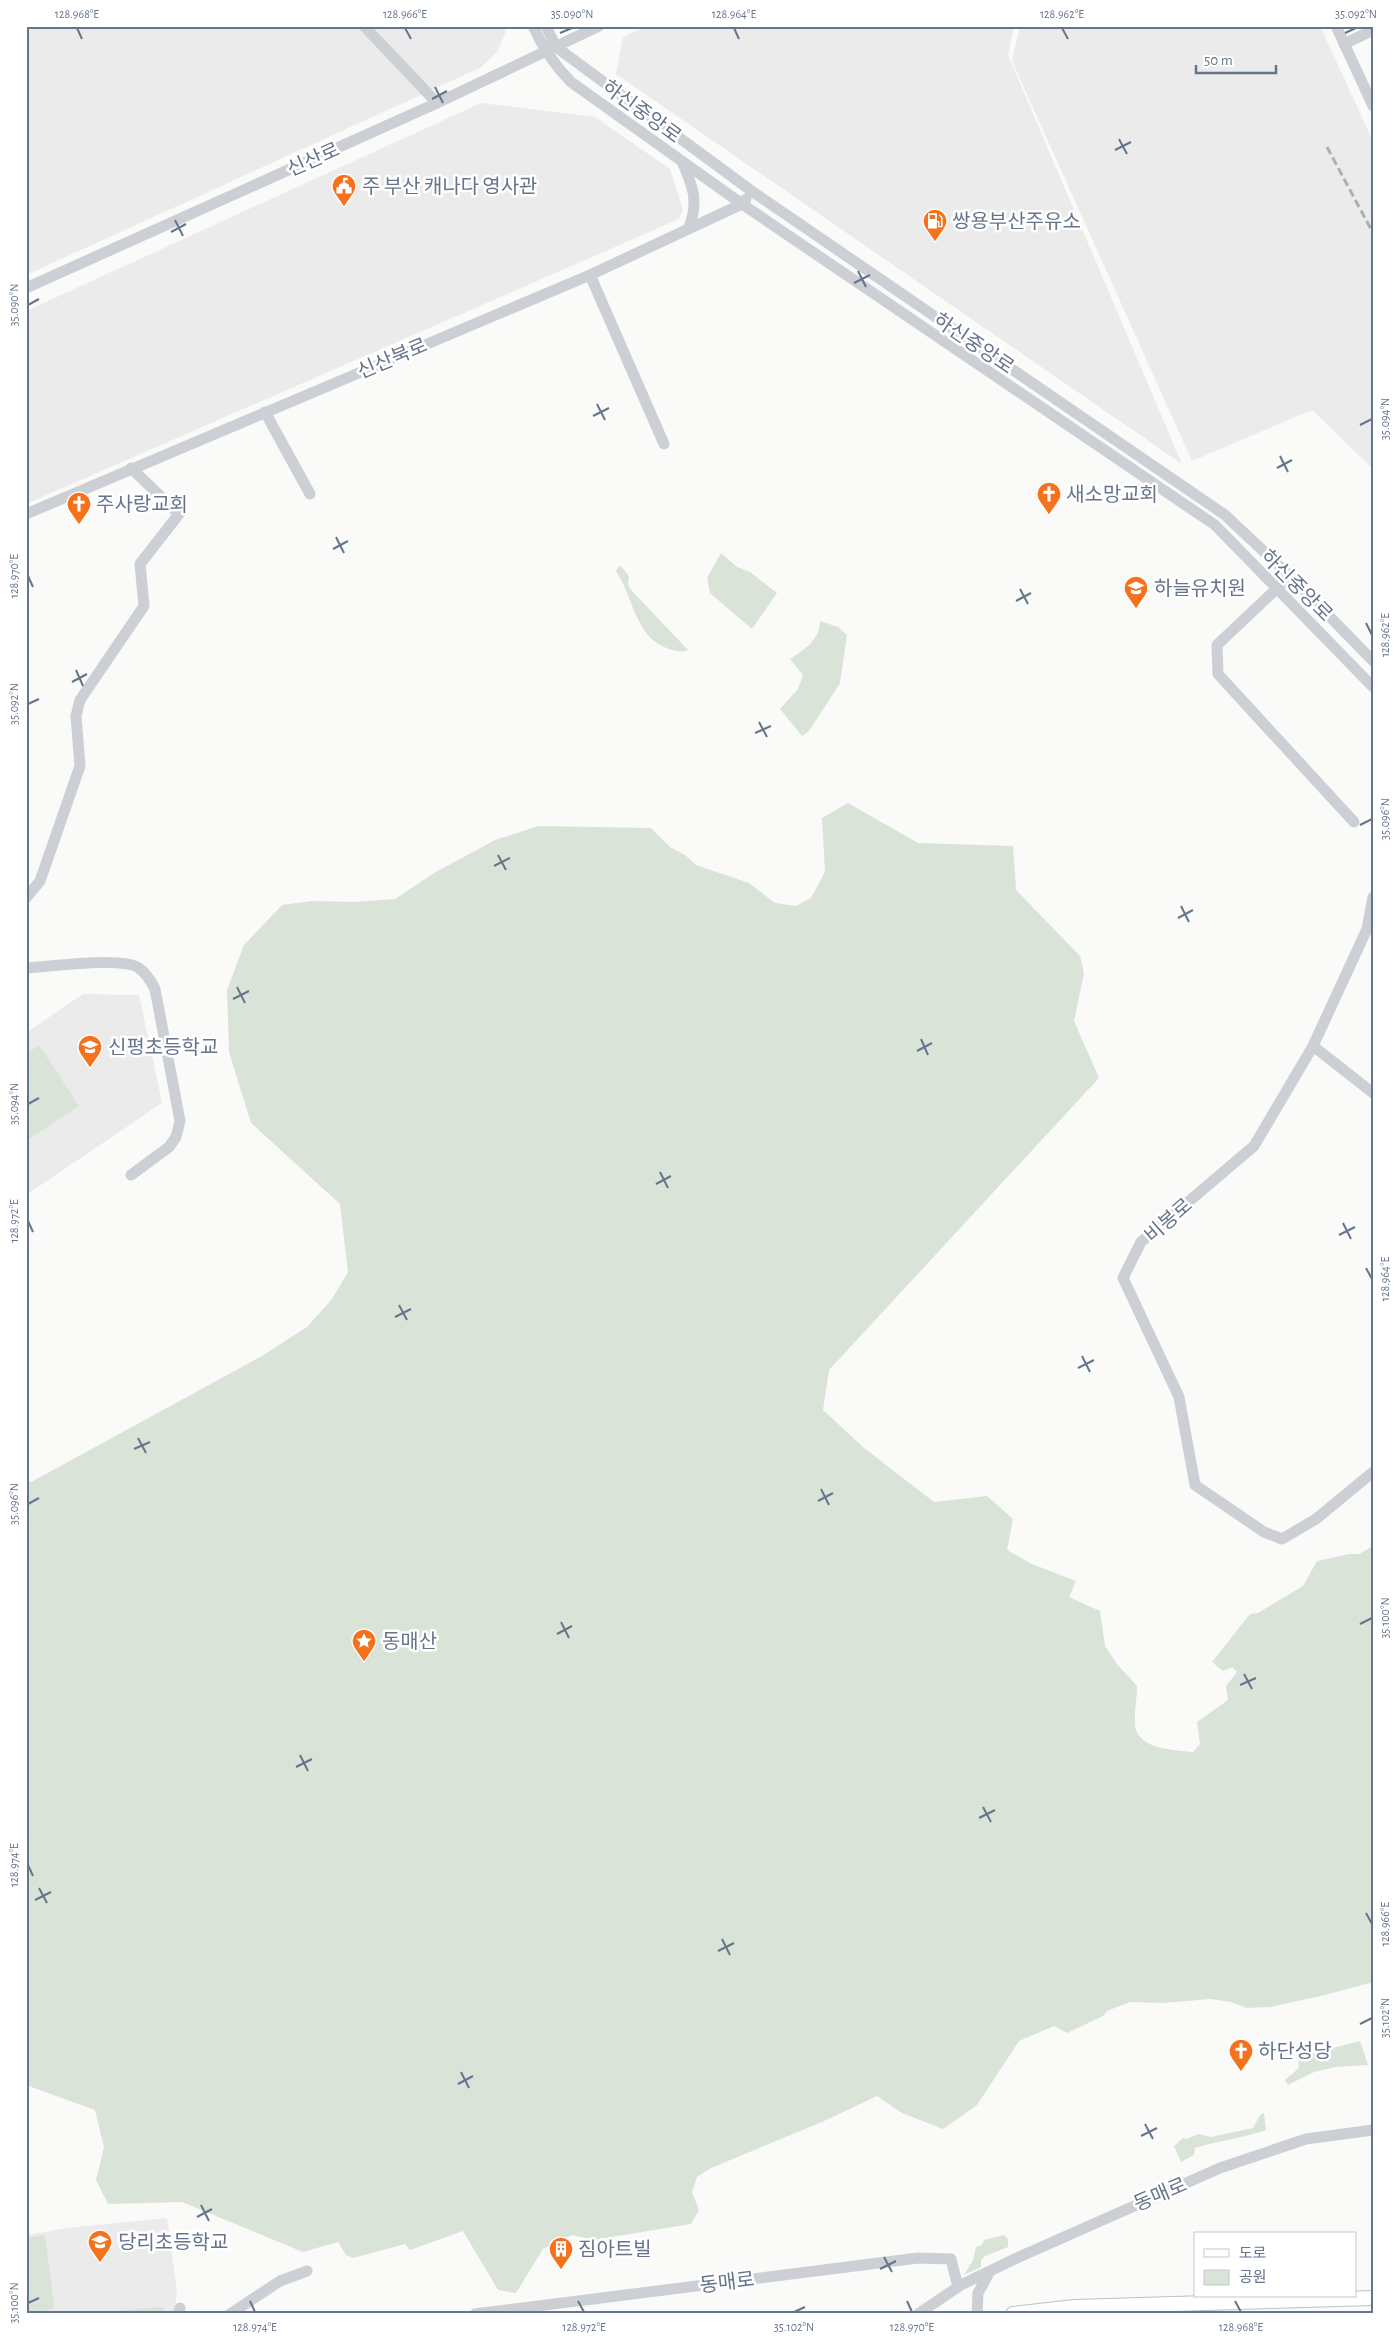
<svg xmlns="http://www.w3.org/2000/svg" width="1399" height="2340" viewBox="0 0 1399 2340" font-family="'Alegreya Sans','Noto Sans KR',sans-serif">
<rect width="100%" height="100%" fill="#fafaf8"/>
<g fill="#ebebeb">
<polygon points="26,26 506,26 505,34 497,52 480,68 26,275"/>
<polygon points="646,26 1014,26 1008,55 1182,464 616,74 623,37"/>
<polygon points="1020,26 1320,26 1373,141 1373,469 1312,410 1192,461 1012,61"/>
<polygon points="481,103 595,117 670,169 683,210 679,219 26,504 26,311"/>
<polygon points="83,994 139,995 162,1103 26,1195 26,1033"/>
<polygon points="167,2218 177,2292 174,2314 26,2314 26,2235 67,2228"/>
</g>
<g fill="#dae3d8">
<polygon points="721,553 737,567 750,572 777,593 752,629 710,593 707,578"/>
<path d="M620 565 629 576 628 584 632 591 688 650C680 653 677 651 669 649 635 638 634 598 616 571Z"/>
<path d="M820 621 838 627 847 635 840 683 809 731 802 736 780 709 798 689 803 675 790 659C805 649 820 640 820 621Z"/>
<path d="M848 803 918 843 1013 846 1016 890 1080 956 1084 973 1074 1021 1099 1078 829 1370 823 1410 864 1448 934 1502 987 1496 1013 1519 1007 1550 1032 1564 1076 1581 1069 1597 1100 1611 1105 1646 1117 1664 1137 1686C1137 1699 1134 1714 1135 1726 1139 1750 1175 1750 1193 1752L1200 1744 1197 1722 1228 1700 1226 1686 1237 1672 1232 1667 1223 1671 1212 1662 1250 1614 1258 1613 1303 1586 1317 1561 1349 1554H1359L1373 1546V1982L1321 1996 1270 2007 1247 2008 1231 2002 1210 1999 1163 2003 1130 2002 1107 2011 1103 2016 1067 2033 1054 2026 1019 2041 977 2105 943 2129 902 2113 877 2096 822 2122 711 2168 697 2177 692 2192 699 2210 691 2224 593 2240 572 2235 543 2249 516 2293 498 2290 463 2231 410 2250 405 2244 353 2258 346 2255 338 2242 303 2252 182 2202 108 2204 96 2180 104 2147 95 2110 26 2085V1483L33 1481 262 1356 307 1327 332 1299 348 1272 340 1204 251 1123 229 1052 227 990 244 945 282 905 312 901 355 902 395 899 434 873 495 840 539 826 651 828 670 847 685 855 696 865 749 883 775 903 796 906 811 898 825 872 822 818Z"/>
<polygon points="39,1045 79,1106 26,1141 26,1054"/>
<polygon points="1360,2041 1368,2065 1335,2067 1314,2072 1288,2085 1285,2080 1299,2068 1298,2057"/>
<path d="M1264 2113 1266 2130C1242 2138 1219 2141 1195 2148L1194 2155 1181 2162 1174 2146 1183 2138 1186 2139 1199 2134 1211 2137 1253 2128 1260 2115Z"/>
<polygon points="45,2235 54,2306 53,2309 49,2309 50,2314 26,2314 26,2238"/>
<polygon points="1004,2235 1008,2239 1008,2247 985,2256 981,2260 981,2267 964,2275 973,2260 976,2247 982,2245 984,2240"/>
<polygon points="163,2307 165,2314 79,2314"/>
</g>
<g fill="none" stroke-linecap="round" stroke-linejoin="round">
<defs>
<polyline id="major" points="1013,2314 1075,2307 1373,2298"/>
</defs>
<use href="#major" stroke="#bdc0c5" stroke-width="16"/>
<g stroke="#cccfd3" stroke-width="11">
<polyline points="364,26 437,103"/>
<path d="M533 26C543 48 554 65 571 82L742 204 1215 525 1373 687"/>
<polyline points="546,26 556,47 753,192 1225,515 1290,576 1373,661"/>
<polyline points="1336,26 1373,106"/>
<polyline points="1344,44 1373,30"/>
<path d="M682 161C693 187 699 201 689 228"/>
<polyline points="590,275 664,444"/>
<polyline points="26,288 437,103 599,26"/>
<polyline points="265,412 310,494"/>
<polyline points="26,514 590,275 742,204 746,199"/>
<polyline points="1290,576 1217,645 1218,674 1354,822"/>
<polyline points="1373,897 1367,929 1313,1046 1254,1146 1141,1242 1123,1278 1179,1397 1195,1485 1264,1532 1282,1539 1316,1519 1373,1472"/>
<polyline points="26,898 40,881 80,766 76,716 80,700 144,606 140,564 179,514 131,468"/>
<path d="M26 968C50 967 121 956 139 968 147 974 151 981 155 989L180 1121 176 1137 169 1147 131 1175"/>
<polyline points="1313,1046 1373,1093"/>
<polyline points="178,2314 180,2308"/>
<polyline points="230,2314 280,2281 307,2271"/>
<polyline points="475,2314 918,2258 951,2259 958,2287"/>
<polyline points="918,2314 961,2285 1019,2257 1220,2168 1306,2139 1373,2130"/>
<polyline points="977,2314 978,2293 989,2273"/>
</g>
<use href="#major" stroke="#fff" stroke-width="14"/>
<polyline stroke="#abb0b8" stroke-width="3" stroke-dasharray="8 4" stroke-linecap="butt" points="1327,147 1373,233"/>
</g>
<path fill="none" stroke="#66758c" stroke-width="2" d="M77 28 82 39M405 28 411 39M734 28 739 39M1062 28 1068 39M560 33 572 28M1345 33 1356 28M435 87 443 103M432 99 447 91M1119 139 1127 154M1115 150 1131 142M175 220 183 236M171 232 186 224M858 271 866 287M854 283 870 275M28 305 39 299M597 404 605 420M593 416 609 408M1360 425 1372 419M1280 456 1288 472M1277 468 1292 460M336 537 344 553M333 549 348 541M28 576 33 587M1020 589 1028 604M1016 601 1031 593M1366 623 1372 635M76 670 83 686M72 682 87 674M28 704 39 699M759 722 767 737M755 733 771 726M1360 825 1372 819M498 855 506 870M494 866 510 858M1181 906 1189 922M1178 918 1193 910M237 987 245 1003M233 999 249 991M921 1039 928 1055M917 1051 932 1043M28 1104 39 1098M660 1172 668 1188M656 1184 671 1176M28 1221 33 1232M1343 1223 1351 1239M1339 1235 1355 1227M1366 1268 1372 1279M399 1305 407 1320M395 1317 411 1309M1082 1356 1090 1372M1078 1368 1094 1360M138 1438 146 1453M134 1449 150 1442M821 1489 829 1505M818 1501 833 1493M28 1504 39 1498M561 1622 569 1638M1360 1624 1372 1618M557 1634 572 1626M1244 1674 1252 1689M1240 1685 1256 1678M300 1755 308 1771M296 1767 312 1759M983 1807 991 1822M979 1818 995 1810M28 1865 33 1876M39 1888 47 1903M35 1900 51 1892M1366 1913 1372 1924M722 1939 730 1955M718 1951 734 1943M1360 2024 1372 2018M461 2072 469 2088M458 2084 473 2076M1145 2124 1153 2139M1141 2136 1157 2128M201 2205 209 2221M197 2217 212 2209M884 2257 892 2272M880 2269 896 2261M250 2301 255 2312M578 2301 584 2312M907 2301 912 2312M1235 2301 1241 2312M28 2303 39 2298M794 2312 805 2307"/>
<defs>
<symbol id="civic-pin" viewBox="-11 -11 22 30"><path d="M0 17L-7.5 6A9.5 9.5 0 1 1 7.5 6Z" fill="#f5711c" stroke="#fff"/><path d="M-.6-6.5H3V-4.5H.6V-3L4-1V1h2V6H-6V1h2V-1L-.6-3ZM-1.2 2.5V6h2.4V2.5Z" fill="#fff"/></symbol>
<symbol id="fuel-pin" viewBox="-11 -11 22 30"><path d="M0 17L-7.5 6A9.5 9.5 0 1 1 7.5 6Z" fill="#f5711c" stroke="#fff"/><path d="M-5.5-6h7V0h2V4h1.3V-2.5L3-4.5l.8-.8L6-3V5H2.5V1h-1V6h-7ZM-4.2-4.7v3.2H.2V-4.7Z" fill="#fff"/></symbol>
<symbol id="church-pin" viewBox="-11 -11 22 30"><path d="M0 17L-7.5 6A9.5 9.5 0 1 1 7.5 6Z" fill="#f5711c" stroke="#fff"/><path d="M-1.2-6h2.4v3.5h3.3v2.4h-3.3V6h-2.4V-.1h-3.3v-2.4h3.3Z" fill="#fff"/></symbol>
<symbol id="school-pin" viewBox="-11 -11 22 30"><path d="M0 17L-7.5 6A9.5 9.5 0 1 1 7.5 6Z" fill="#f5711c" stroke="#fff"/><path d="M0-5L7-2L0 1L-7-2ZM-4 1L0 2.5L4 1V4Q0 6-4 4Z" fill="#fff"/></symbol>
<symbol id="sight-pin" viewBox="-11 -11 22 30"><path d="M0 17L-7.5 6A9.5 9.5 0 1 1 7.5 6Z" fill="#f5711c" stroke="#fff"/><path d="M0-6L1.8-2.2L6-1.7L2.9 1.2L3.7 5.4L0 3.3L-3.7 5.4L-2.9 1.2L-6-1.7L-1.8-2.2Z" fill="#fff"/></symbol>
<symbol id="building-pin" viewBox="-11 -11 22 30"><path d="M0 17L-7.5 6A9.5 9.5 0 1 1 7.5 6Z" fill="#f5711c" stroke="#fff"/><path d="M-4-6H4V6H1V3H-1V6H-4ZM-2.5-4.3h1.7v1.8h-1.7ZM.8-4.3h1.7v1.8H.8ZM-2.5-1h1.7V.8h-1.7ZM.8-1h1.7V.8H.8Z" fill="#fff"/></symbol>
</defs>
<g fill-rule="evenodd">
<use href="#civic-pin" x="330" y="172" width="28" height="38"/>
<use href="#fuel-pin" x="921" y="207" width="28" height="38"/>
<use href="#church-pin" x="1035" y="480" width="28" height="38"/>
<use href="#church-pin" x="65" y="490" width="28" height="38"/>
<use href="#school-pin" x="1122" y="574" width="28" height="38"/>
<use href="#school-pin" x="76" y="1033" width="28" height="38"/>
<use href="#sight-pin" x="350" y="1627" width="28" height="38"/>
<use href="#church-pin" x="1227" y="2037" width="28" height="38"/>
<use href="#school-pin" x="86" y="2228" width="28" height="38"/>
<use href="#building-pin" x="547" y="2235" width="28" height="38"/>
</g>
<g text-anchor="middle" stroke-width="5" stroke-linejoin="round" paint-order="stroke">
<g font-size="20" fill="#66758c" stroke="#fff">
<text transform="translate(642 111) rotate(36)" y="7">하신중앙로</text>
<text transform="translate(313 159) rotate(-24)" y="7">신산로</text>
<text transform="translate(974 343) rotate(34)" y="7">하신중앙로</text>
<text transform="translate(392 358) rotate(-23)" y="7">신산북로</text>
<text transform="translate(1297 585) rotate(45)" y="7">하신중앙로</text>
<text transform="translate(1168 1220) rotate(-41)" y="7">비봉로</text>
<text transform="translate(1160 2194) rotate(-23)" y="7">동매로</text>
<text transform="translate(727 2282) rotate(-7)" y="7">동매로</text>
</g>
<g font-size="20" fill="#66758c" stroke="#fff" text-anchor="start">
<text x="362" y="193">주 부산 캐나다 영사관</text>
<text x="952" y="228">쌍용부산주유소</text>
<text x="1066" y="501">새소망교회</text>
<text x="96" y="511">주사랑교회</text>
<text x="1154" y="595">하늘유치원</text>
<text x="108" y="1054">신평초등학교</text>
<text x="382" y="1648">동매산</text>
<text x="1258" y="2058">하단성당</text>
<text x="118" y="2249">당리초등학교</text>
<text x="578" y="2256">짐아트빌</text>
</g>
</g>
<rect width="1399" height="2340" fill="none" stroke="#ffffff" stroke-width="55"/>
<rect x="1194" y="2232" width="162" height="65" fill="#ffffff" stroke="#c2c8d1"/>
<rect x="1204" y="2249" width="25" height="8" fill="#ffffff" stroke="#c2c8d1"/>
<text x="1239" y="2258" font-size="15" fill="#66758c">도로</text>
<rect x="1204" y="2270" width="25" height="15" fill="#dae3d8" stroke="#c2c8d1"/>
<text x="1239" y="2282" font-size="15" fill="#66758c">공원</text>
<path d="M1196 65v8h80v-8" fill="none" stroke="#66758c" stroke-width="2.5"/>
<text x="1204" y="65" font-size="15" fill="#66758c" stroke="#ffffff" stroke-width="4" paint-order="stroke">50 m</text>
<rect x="28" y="28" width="1344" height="2284" fill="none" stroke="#66758c" stroke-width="2"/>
<g font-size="12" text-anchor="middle" fill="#66758c">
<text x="77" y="18">128.968°E</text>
<text x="405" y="18">128.966°E</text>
<text x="572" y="18">35.090°N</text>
<text x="734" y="18">128.964°E</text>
<text x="1062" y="18">128.962°E</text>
<text x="1356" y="18">35.092°N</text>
<text transform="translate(14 305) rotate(-90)" y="4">35.090°N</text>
<text transform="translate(1385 419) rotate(-90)" y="4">35.094°N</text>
<text transform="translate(14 576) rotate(-90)" y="4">128.970°E</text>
<text transform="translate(1385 635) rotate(-90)" y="4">128.962°E</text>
<text transform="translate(14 704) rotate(-90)" y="4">35.092°N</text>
<text transform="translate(1385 819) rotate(-90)" y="4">35.096°N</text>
<text transform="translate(14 1104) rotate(-90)" y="4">35.094°N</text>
<text transform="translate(14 1221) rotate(-90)" y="4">128.972°E</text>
<text transform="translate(1385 1279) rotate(-90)" y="4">128.964°E</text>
<text transform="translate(14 1504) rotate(-90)" y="4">35.096°N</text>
<text transform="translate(1385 1618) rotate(-90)" y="4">35.100°N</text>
<text transform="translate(14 1865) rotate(-90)" y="4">128.974°E</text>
<text transform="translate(1385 1924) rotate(-90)" y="4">128.966°E</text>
<text transform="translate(1385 2018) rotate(-90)" y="4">35.102°N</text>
<text transform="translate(14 2303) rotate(-90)" y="4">35.100°N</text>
<text x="255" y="2331">128.974°E</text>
<text x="584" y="2331">128.972°E</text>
<text x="794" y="2331">35.102°N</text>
<text x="912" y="2331">128.970°E</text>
<text x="1241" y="2331">128.968°E</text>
</g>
</svg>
